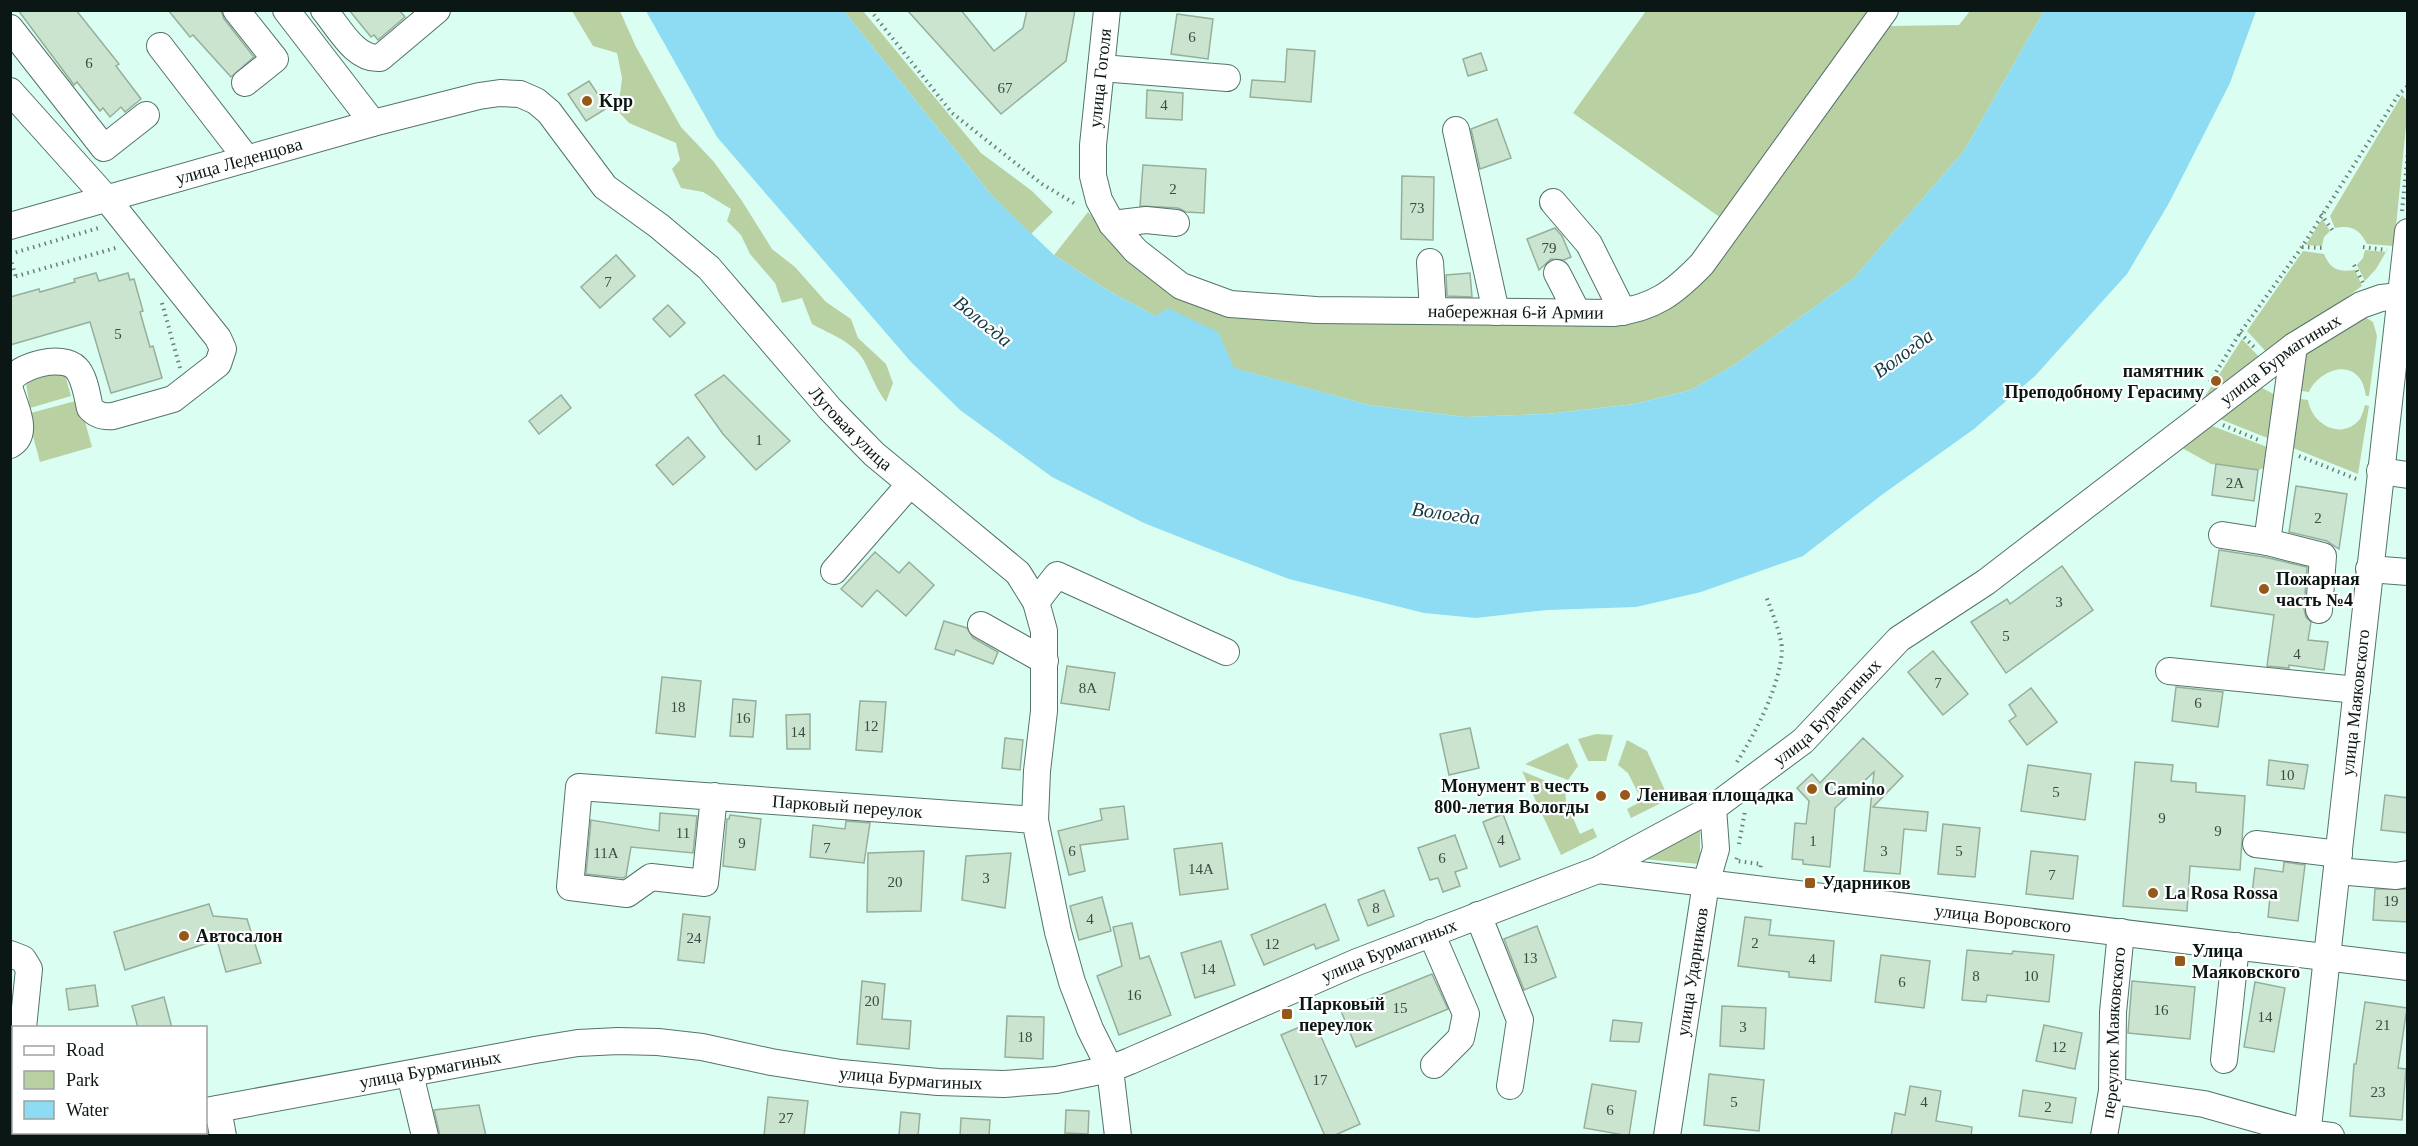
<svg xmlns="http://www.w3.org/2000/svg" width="2418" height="1146" viewBox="0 0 2418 1146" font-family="Georgia,serif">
<rect width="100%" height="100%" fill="#dbfef2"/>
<g fill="#b9d0a3">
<path d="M572 11H620L636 47 681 127 714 162 742 201 772 249 795 267 826 302 851 319 858 338 886 364 893 383 886 402C876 389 871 374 863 359 853 342 828 333 812 324L802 298 782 303 775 283 750 254 741 235 727 221 731 209 703 192 681 188 672 169 680 160 676 143 629 123 618 111 622 78 617 53 593 46Z"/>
<polygon points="844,11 863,11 981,153 1032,191 1053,212 1031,234 993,197"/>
<polygon points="1646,11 1868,11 1721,218 1573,113"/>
<polygon points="1970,11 2044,11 1964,151 1853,279 1736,364 1691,390 1635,404 1547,414 1465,417 1369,405 1233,368 1218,332 1155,316 1104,288 1054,255 1088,212 1119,248 1176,291 1639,319 1786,162 1890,26 1959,25"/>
<path d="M2402 95 2407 101V116L2394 246 2367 244C2359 229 2352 225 2335 228L2330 216Z"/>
<polygon points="2322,219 2330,231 2324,237 2322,246 2306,245"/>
<polygon points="2365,250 2386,252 2376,269 2365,281 2357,265 2363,258"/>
<path d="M2303 251 2324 254C2331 270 2338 272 2355 270L2362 286 2269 355 2247 331Z"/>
<path d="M2365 317 2373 322 2377 336 2369 396H2366C2365 392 2364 386 2362 382 2349 358 2318 372 2309 392L2295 390 2304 346Z"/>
<polygon points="2242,339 2262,360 2200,404"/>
<polygon points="58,372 65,375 71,396 30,408 26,383"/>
<polygon points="2253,383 2279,397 2270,439 2210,415"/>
<path d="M2294 398 2308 400C2312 425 2342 441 2360 419 2362 415 2364 409 2365 405L2369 406 2358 474 2288 446Z"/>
<polygon points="79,400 92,447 40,462 27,414"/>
<polygon points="2202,422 2267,447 2264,468 2258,470 2211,464 2175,444"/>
<polygon points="1596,734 1613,735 1606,761 1588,761 1578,739"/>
<polygon points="1627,740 1647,751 1669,799 1631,818 1627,809 1642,801 1628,773 1618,765"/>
<polygon points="1568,743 1578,766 1568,780 1525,764"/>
<polygon points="1522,771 1565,789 1566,802 1580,834 1593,828 1597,837 1561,855"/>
<polygon points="1700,830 1700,864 1642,859"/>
</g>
<polygon fill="#8ddcf3" points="646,11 844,11 993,197 1054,255 1104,288 1155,316 1168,308 1218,332 1234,368 1369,405 1465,417 1547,414 1635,404 1691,390 1736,364 1853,279 1964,151 2044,11 2256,11 2230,83 2169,203 2127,274 2035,376 1974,429 1883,494 1803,556 1701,592 1636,607 1547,610 1476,618 1424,613 1289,579 1207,548 1144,523 1052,477 960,410 911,362 717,137"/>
<g fill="#cbe4d0" stroke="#96af9b" stroke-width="1.5">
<polygon points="18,10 76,10 119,64 116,66 141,99 125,112 121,107 110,117 103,108 100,111 77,82 74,85"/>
<polygon points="168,10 221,10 224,19 254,57 231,77 193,35 190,37"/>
<polygon points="349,10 399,10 405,17 378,40 374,35 371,37"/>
<polygon points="907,10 961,10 994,51 1023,28 1027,10 1075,10 1066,61 1001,114"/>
<polygon points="1177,14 1213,19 1208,59 1171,54"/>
<polygon points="1287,49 1315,51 1311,102 1250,97 1252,80 1285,82"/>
<polygon points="1481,53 1487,70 1468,76 1463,59"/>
<polygon points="589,81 607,108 586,121 568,94"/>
<polygon points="1147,90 1183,93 1182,120 1146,118"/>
<polygon points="1497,119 1511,158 1480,169 1471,129"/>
<polygon points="1143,165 1206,169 1204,213 1186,212 1178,208 1140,206"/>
<polygon points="1402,176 1434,177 1433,240 1401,239"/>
<polygon points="1555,228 1562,236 1571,257 1564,260 1551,259 1539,270 1527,239"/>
<polygon points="616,255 635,276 600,308 581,287"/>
<polygon points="96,273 99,281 128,273 130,280 134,279 143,311 140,312 150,347 153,346 162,378 111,393 90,322 10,345 10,297 39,289 40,292 75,282 74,279"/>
<polygon points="1470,273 1472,297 1447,296 1446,275"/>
<polygon points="668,305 685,323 670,337 653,319"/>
<polygon points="724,375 790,441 756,470 723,434 695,395"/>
<polygon points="561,395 571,408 539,434 529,421"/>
<polygon points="688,437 705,457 673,485 656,465"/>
<polygon points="2216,464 2258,470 2254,501 2212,495"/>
<polygon points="2296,486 2347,494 2339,549 2327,541 2289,532"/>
<polygon points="2219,550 2264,557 2307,567 2304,609 2306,617 2311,622 2308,640 2328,642 2324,670 2289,665 2289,668 2267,666 2274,615 2211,606"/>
<polygon points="875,552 899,573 909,562 934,585 906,616 877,590 862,607 841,589"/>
<polygon points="2062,566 2093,610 2006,673 1971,622 2007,599 2010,604"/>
<polygon points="944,621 967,628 973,638 998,652 993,664 956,650 954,655 935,649"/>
<polygon points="1933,651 1968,694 1943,715 1908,672"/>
<polygon points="1067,666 1115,673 1109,710 1061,703"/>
<polygon points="662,677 701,681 695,737 656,733"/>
<polygon points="2176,687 2223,692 2218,727 2172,721"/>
<polygon points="2031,688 2057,722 2027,745 2009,721 2016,716 2009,705"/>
<polygon points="733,699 756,701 753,737 730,736"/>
<polygon points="860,701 886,702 882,752 856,750"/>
<polygon points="810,714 810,749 787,749 786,715"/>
<polygon points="1470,728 1479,768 1449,775 1440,734"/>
<polygon points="1005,738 1023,740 1020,770 1002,768"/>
<polygon points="1863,738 1903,776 1873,807 1928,812 1926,831 1904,829 1900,874 1864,871 1874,772 1835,808 1830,867 1803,864 1803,860 1792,859 1795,823 1806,824 1809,801 1797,788 1812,774 1820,783"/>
<polygon points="2269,760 2308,765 2304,789 2267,785"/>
<polygon points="2135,762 2173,765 2171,781 2196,783 2196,792 2245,796 2240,870 2190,866 2187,911 2123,906"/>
<polygon points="2028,765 2091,774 2085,820 2021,811"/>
<polygon points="2385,795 2408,798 2408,833 2381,830"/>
<polygon points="1124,806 1128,839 1080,845 1085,871 1069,875 1058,831 1102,820 1100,809"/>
<polygon points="660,813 697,816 693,853 631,847 626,876 623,878 586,874 591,820 659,831"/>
<polygon points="1503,814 1520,859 1500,867 1483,822"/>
<polygon points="730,815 761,819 755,870 723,866 727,819 729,819"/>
<polygon points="846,821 870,823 864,863 810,857 813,825 845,829"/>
<polygon points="1943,824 1980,828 1975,877 1938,874"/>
<polygon points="1455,835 1467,868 1455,872 1460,886 1443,892 1438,878 1430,880 1418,848"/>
<polygon points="1222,843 1228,889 1180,895 1174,849"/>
<polygon points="924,851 921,911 867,912 868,853"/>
<polygon points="2031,851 2078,856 2073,899 2026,894"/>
<polygon points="1011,853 1005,908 962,900 966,856"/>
<polygon points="2284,862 2305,865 2298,921 2268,917 2270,897 2252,894 2255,868 2283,872"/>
<polygon points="2375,889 2408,889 2408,922 2373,920"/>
<polygon points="1384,890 1394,916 1368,926 1358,900"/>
<polygon points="1102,897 1111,931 1079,940 1070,906"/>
<polygon points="209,904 213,916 247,919 261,963 226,972 217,940 125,970 114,932"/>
<polygon points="1325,904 1339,940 1316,949 1314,944 1264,965 1251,935"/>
<polygon points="683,914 710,917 704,963 678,960"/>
<polygon points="1745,917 1771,920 1769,935 1834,941 1831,981 1789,977 1789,972 1738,966"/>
<polygon points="1132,923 1140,959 1149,956 1171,1015 1119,1035 1097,976 1122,966 1113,927"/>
<polygon points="1537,926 1556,977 1524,990 1504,939"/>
<polygon points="1221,941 1235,985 1195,998 1181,953"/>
<polygon points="1967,950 2012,954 2013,951 2054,955 2049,1002 1987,995 1986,1002 1962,1000"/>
<polygon points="1881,955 1930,961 1924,1008 1875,1002"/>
<polygon points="1432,974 1448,1009 1356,1047 1341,1011"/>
<polygon points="862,981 885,984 882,1019 911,1021 909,1049 857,1044"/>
<polygon points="2132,981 2195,987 2190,1039 2128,1033"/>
<polygon points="2255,982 2285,988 2274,1052 2244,1047"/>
<polygon points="95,985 98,1006 69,1010 66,989"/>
<polygon points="164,997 172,1028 138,1028 132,1006"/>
<polygon points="2365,1002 2407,1008 2398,1068 2406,1069 2402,1120 2350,1116 2354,1064 2356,1064"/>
<polygon points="1722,1006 1766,1008 1764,1049 1720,1046"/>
<polygon points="1007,1016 1044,1017 1043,1059 1005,1057"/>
<polygon points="1613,1020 1642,1023 1639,1042 1610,1041"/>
<polygon points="1314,1021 1360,1124 1333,1136 1325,1136 1281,1035"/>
<polygon points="2044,1025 2082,1033 2075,1069 2036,1061"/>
<polygon points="1709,1074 1764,1080 1759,1131 1704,1125"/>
<polygon points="1592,1084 1636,1091 1629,1136 1584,1128"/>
<polygon points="1910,1086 1941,1091 1936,1121 1972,1127 1971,1136 1891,1136 1895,1113 1905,1115"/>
<polygon points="2023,1090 2076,1098 2072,1123 2019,1116"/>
<polygon points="768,1097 808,1101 804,1136 764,1136"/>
<polygon points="479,1105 486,1136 440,1136 434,1110"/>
<polygon points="1066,1110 1089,1111 1088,1134 1065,1133"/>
<polygon points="901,1112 920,1114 918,1136 899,1136"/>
<polygon points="961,1118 990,1120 989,1136 960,1136"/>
</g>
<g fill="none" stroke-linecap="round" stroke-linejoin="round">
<defs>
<g id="minor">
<polyline points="236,10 275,59 245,83"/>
<polyline points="286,10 373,123"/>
<path d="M324 10C339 28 355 60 380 58L437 10"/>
<path id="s1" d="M1107 10 1093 145V176L1099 200 1112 224 1136 251 1181 286 1230 304 1316 310 1614 313C1654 308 1674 293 1702 264L1885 10"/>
<polyline points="10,28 104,148 146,115"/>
<polyline points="160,46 247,159"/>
<polyline points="1101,68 1227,78"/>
<path d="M10 91 107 199 218 338 223 349 218 364 173 399 113 416C103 417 96 415 90 408 87 396 85 377 76 368 63 354 17 365 10 382"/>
<polyline points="1456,130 1496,312"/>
<polyline points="1553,202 1589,244 1623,312"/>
<polyline points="1112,224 1146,220 1176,223"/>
<path id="s2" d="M10 226 373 123 479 96 500 93 520 94 536 101 549 112 605 187 659 226 709 268 830 409 874 454 1018 573 1036 602 1044 631V711L1037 771 1035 820"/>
<polyline points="1430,262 1433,311"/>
<polyline points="1557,273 1577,312"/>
<path d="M10 390C15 407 30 434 10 445"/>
<polyline points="2380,471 2408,475"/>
<polyline points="2222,535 2267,542 2323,556 2319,610"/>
<polyline points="2267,542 2294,346"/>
<polyline points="2369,569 2408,572"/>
<polyline points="834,571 910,484"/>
<polyline points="1036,602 1057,575 1226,652"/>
<polyline points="981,625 1045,661"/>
<polyline points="2169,671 2357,690"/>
<path id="s3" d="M714 796 705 883 651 877 627 894 570 887 579 787 1035 820 1058 932 1072 982 1090 1029 1110 1069 1118 1136"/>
<polyline points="2256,844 2339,854"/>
<path id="s4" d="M1598 870 2408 967"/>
<polyline points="2337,871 2396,876 2408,874"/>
<polyline points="1478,915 1520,1020 1510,1086"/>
<polyline points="1431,933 1466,1014 1461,1038 1434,1065"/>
<polyline points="10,954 23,959 29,969 23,1028"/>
<polyline points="2224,1060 2236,946"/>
<polyline points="410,1074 425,1136"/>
<polyline points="2112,1091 2204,1104 2307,1133 2331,1136"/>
<polyline points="218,1109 223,1136"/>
<path id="s5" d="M206 1111 535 1050 578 1043 618 1041 658 1042 702 1047 771 1062 841 1073 938 1082 1004 1084 1056 1080 1110 1069 1130 1061 1357 962 1598 870 1713 808 1803 741 1899 639 1986 582 2294 346 2361 305 2381 298 2400 296"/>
<polyline points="28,1132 28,1136"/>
<polyline points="71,1136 87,1132"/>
<path id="s6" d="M1667 1136 1706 883 1716 849 1713 808"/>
<path id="s7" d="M2104 1136 2112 1091 2113 1012 2121 932"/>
<path id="s8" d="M2307 1136 2408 232"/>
</g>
</defs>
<use href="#minor" stroke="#547369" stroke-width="28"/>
<g stroke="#697f78" stroke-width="4" stroke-dasharray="1.5 4.5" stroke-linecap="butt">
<polyline points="870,10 952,113 1042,184 1077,205"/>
<polyline points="2402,211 2408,152"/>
<polyline points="2321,214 2333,231"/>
<polyline points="2302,247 2324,248"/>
<polyline points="2363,247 2387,250"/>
<polyline points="10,254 102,227"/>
<polyline points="10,257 16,277"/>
<polyline points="2354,265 2363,283"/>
<polyline points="10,278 119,247"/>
<polyline points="162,303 180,368"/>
<polyline points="2240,333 2255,348"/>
<polyline points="2210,382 2240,333 2302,247 2399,94 2408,86"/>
<polyline points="2223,425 2261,441"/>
<polyline points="2299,456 2359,480"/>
<path d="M1737 762C1756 732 1780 686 1782 650 1782 636 1771 610 1766 596"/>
<polyline points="1739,844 1745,811"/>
<polyline points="1737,858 1736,861 1761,864 1760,869"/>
<polyline points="159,1136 175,1132"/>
</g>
<use href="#minor" stroke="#fff" stroke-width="26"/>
</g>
<g fill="#955a19" stroke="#fff" stroke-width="2">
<circle cx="587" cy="101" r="6"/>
<circle cx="2216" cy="381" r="6"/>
<circle cx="2264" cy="589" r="6"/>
<circle cx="1812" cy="789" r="6"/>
<circle cx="1625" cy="795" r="6"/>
<circle cx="1601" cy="796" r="6"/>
<rect x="1804" y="877" width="12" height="12" rx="3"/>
<circle cx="2153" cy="893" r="6"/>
<circle cx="184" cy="936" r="6"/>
<rect x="2174" y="955" width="12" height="12" rx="3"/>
<rect x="1281" y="1008" width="12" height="12" rx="3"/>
</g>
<g text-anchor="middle" stroke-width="4.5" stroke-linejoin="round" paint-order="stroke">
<g font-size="15" fill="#3b4a43">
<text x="1192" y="42">6</text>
<text x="89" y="68">6</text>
<text x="1005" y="93">67</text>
<text x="1164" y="110">4</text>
<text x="1173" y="194">2</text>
<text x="1417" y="213">73</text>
<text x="1549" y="253">79</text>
<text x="608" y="287">7</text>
<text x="118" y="339">5</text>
<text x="759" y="445">1</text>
<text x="2235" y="488">2А</text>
<text x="2318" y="523">2</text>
<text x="2059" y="607">3</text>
<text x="2006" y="641">5</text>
<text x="2297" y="659">4</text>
<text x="1938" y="688">7</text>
<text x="1088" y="693">8А</text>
<text x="2198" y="708">6</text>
<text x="678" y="712">18</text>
<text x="743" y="723">16</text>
<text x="871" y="731">12</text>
<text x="798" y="737">14</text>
<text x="2287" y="780">10</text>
<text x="2056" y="797">5</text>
<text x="2162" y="823">9</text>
<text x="2218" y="836">9</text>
<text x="683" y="838">11</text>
<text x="1501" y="845">4</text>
<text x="1813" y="846">1</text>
<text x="742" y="848">9</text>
<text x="827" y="853">7</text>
<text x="1072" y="856">6</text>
<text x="1884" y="856">3</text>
<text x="1959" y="856">5</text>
<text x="606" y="858">11А</text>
<text x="1442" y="863">6</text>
<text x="1201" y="874">14А</text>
<text x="2052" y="880">7</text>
<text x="986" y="883">3</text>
<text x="895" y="887">20</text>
<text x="2391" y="906">19</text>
<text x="1376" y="913">8</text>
<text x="1090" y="924">4</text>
<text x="694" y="943">24</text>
<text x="1755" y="948">2</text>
<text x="1272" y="949">12</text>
<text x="1530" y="963">13</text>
<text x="1812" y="964">4</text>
<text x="1208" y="974">14</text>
<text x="1976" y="981">8</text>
<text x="2031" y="981">10</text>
<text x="1902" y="987">6</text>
<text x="1134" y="1000">16</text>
<text x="872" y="1006">20</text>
<text x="1400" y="1013">15</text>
<text x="2161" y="1015">16</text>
<text x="2265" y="1022">14</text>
<text x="2383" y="1030">21</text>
<text x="1743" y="1032">3</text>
<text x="1025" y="1042">18</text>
<text x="2059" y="1052">12</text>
<text x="1320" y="1085">17</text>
<text x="2378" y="1097">23</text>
<text x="1734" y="1107">5</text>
<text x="1924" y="1107">4</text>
<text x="2048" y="1112">2</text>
<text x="1610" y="1115">6</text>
<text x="786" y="1123">27</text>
</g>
<g font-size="18" fill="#0b1714" stroke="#fff">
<text transform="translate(1100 78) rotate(-84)" y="6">улица Гоголя</text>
<text dy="6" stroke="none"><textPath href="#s2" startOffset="238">улица Леденцова</textPath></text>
<text dy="6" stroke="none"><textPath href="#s1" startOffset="650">набережная 6-й Армии</textPath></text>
<text dy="6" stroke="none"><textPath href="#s5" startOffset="2298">улица Бурмагиных</textPath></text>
<text dy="6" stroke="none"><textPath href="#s2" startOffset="1002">Луговая улица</textPath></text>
<text dy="6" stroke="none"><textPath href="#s8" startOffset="436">улица Маяковского</textPath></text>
<text dy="6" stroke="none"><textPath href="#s5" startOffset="1722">улица Бурмагиных</textPath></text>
<text dy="6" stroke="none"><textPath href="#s3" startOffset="598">Парковый переулок</textPath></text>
<text dy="6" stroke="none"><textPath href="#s4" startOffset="408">улица Воровского</textPath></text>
<text dy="6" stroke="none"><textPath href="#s5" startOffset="1218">улица Бурмагиных</textPath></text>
<text dy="6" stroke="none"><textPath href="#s6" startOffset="166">улица Ударников</textPath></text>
<text dy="6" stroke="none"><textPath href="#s7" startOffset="104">переулок Маяковского</textPath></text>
<text dy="6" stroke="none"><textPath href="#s5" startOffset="228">улица Бурмагиных</textPath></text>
<text dy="6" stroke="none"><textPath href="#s5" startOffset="714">улица Бурмагиных</textPath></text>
</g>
<g font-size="18" font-weight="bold" fill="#0b1714" stroke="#fff" text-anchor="start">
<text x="599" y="107">Kpp</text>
<text x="2204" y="377" text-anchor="end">памятник<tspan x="2204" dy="21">Преподобному Герасиму</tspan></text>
<text x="2276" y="585">Пожарная<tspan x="2276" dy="21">часть №4</tspan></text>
<text x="1589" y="792" text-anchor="end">Монумент в честь<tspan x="1589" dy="21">800-летия Вологды</tspan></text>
<text x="1824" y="795">Camino</text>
<text x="1637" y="801">Ленивая площадка</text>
<text x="1822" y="889">Ударников</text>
<text x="2165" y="899">La Rosa Rossa</text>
<text x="196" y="942">Автосалон</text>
<text x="2192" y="957">Улица<tspan x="2192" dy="21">Маяковского</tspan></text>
<text x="1299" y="1010">Парковый<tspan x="1299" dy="21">переулок</tspan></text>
</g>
<g font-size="20" font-style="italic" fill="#133942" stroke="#fff">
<text transform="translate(983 321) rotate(39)" y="7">Вологда</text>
<text transform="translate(1903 353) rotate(-36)" y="7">Вологда</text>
<text transform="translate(1446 513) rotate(8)" y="7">Вологда</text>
</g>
</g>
<rect width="2418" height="1146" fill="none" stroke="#0b1714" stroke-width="24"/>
<rect x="12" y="1026" width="195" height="108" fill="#ffffff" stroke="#9da2a1" stroke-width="1.5"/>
<rect x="24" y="1046" width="30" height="9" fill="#ffffff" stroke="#9da2a1" stroke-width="1.5"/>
<text x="66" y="1056" font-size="18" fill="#0b1714">Road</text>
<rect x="24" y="1071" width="30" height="18" fill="#b9d0a3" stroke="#9da2a1" stroke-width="1.5"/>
<text x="66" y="1086" font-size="18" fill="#0b1714">Park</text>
<rect x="24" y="1101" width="30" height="18" fill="#8ddcf3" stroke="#9da2a1" stroke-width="1.5"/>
<text x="66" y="1116" font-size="18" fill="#0b1714">Water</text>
</svg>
